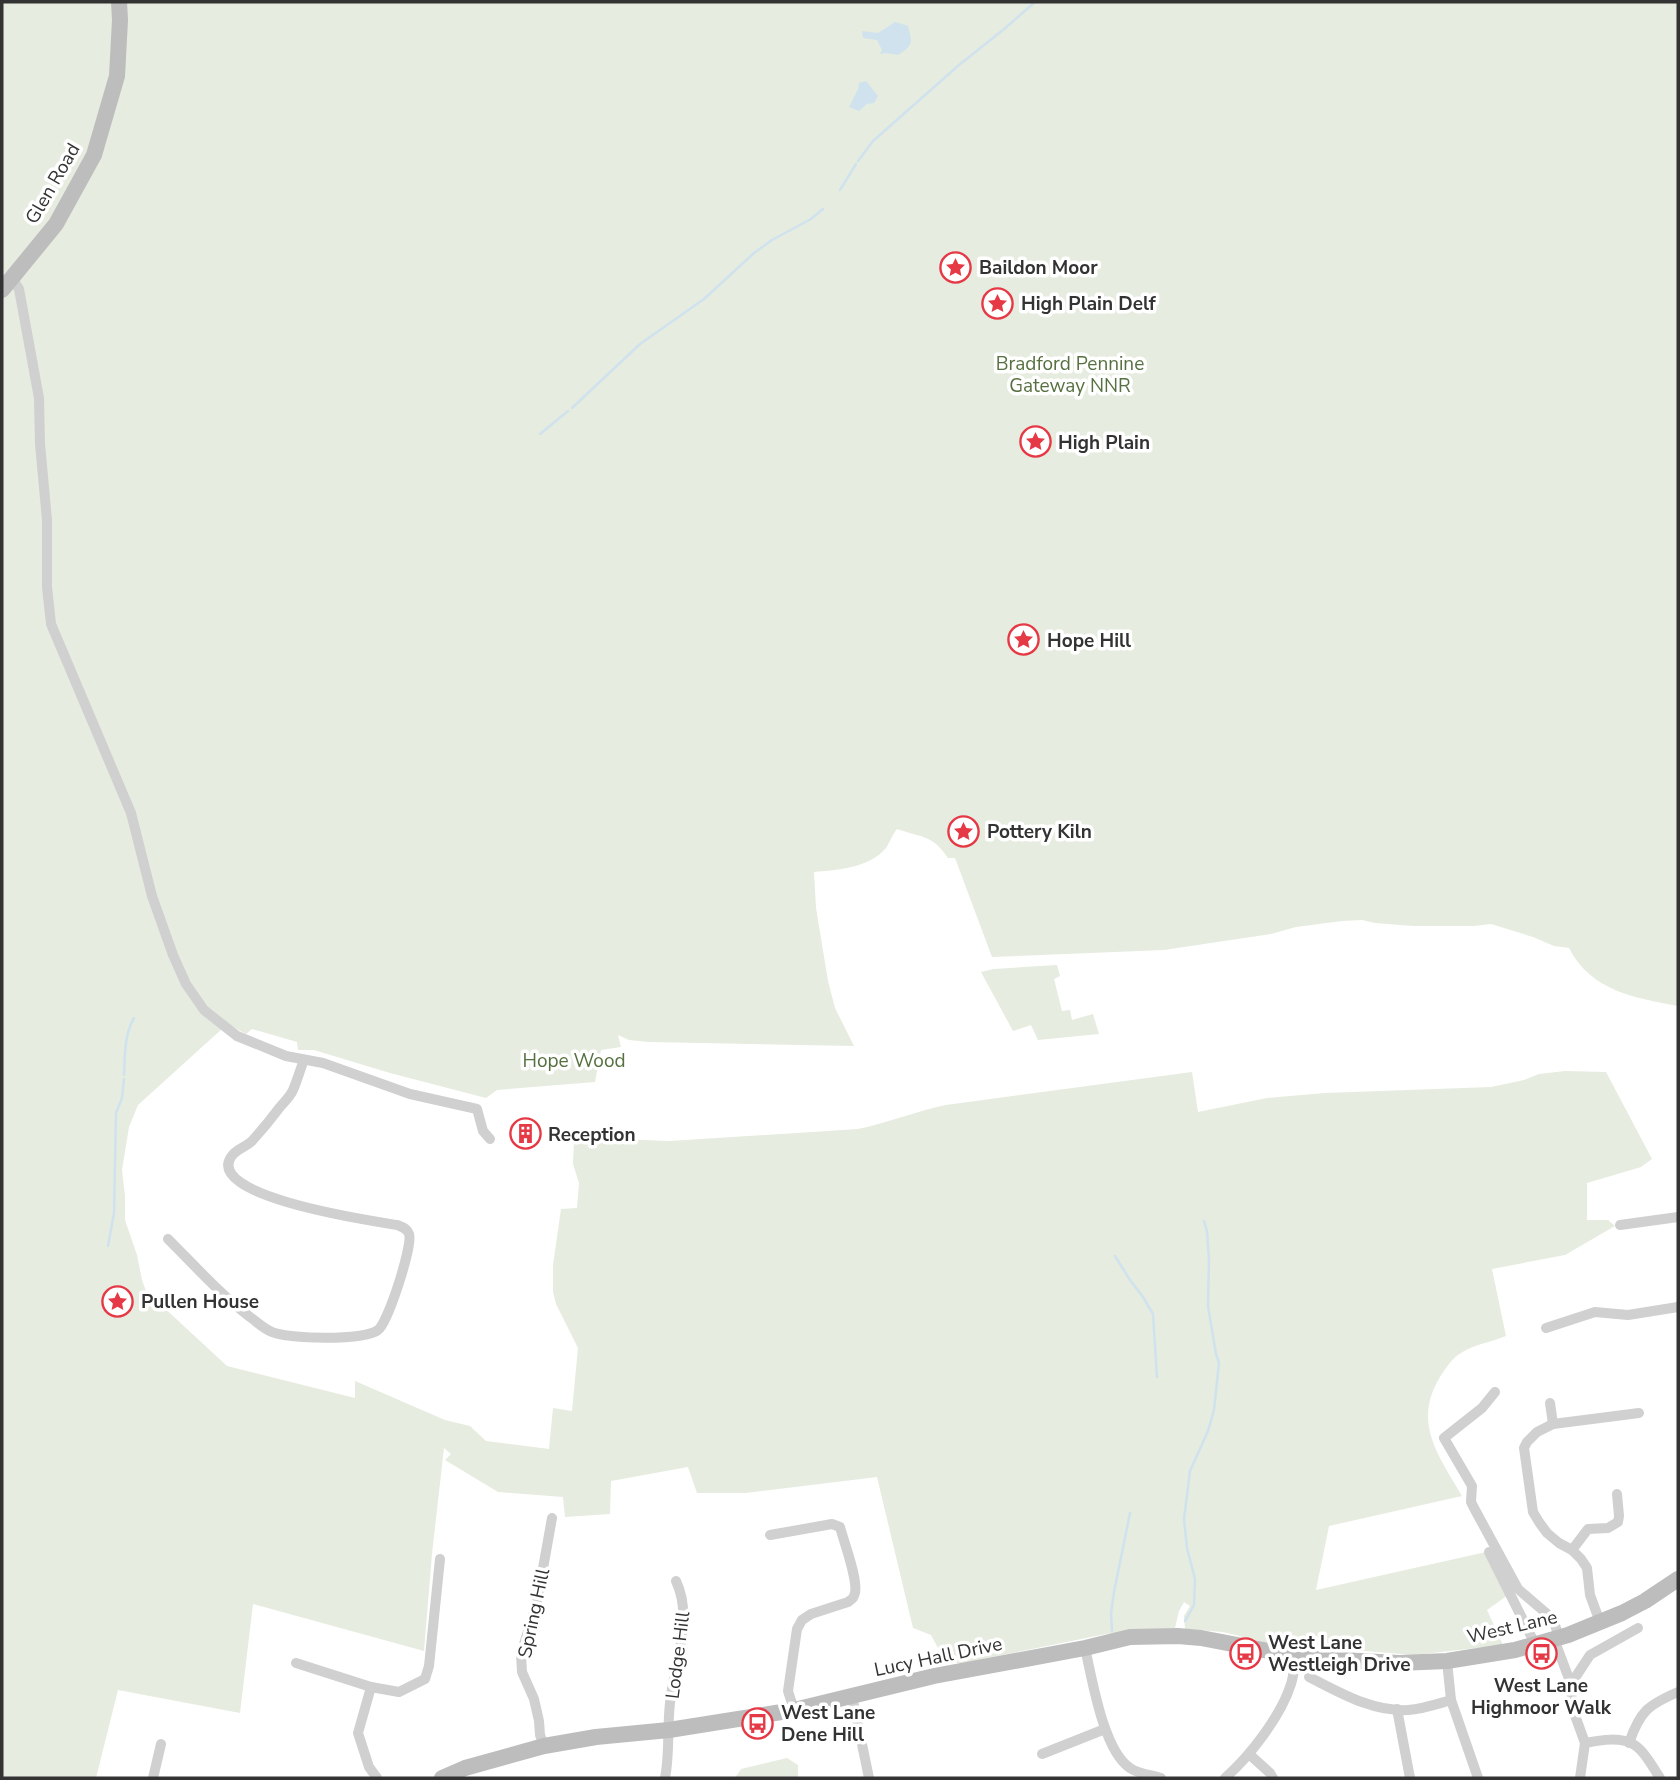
<svg xmlns="http://www.w3.org/2000/svg" width="1680" height="1780" viewBox="0 0 1680 1780" font-family="'Nunito Sans',sans-serif">
<rect width="100%" height="100%" fill="#fff"/>
<g fill="#e6ecdf">
<path d="M2 2H1678V1006C1635 998 1591 991 1569 948L1554 946 1533 937 1491 924 1474 926H1413L1375 923 1362 920 1342 921 1296 927 1271 934 1164 950 992 957 955 858H948C932 834 922 838 897 829 892 835 890 842 886 848 869 868 838 870 814 872L816 908 828 981 835 1008 854 1046 649 1042 629 1040 618 1035 621 1047 601 1050 595 1082 497 1090 486 1098 390 1073 314 1050H298L297 1042 252 1029 246 1034 222 1021 223 1028 138 1105 129 1127 122 1170 125 1196V1220L137 1255 142 1280 146 1291 227 1366 355 1398V1381L445 1420 470 1426 486 1441 549 1449 553 1408 572 1411 578 1348 556 1304 553 1292V1265L561 1209 577 1208 579 1183 573 1164 574 1140 582 1129H605L615 1139 670 1141 858 1129C888 1123 916 1111 946 1105L1192 1072 1198 1112 1267 1098 1325 1093 1491 1087 1524 1080 1539 1074 1565 1071 1606 1072 1652 1159 1641 1167 1587 1183V1220H1608L1615 1226 1565 1255 1492 1269 1506 1336C1492 1342 1474 1344 1461 1353 1452 1358 1446 1368 1440 1377 1412 1423 1439 1456 1462 1496L1329 1526 1316 1590 1486 1552 1508 1595 1487 1610 1503 1645 1414 1655 1268 1643 1223 1632 1185 1629 1184 1616 1190 1606 1184 1602 1179 1611 1175 1628 1106 1634 963 1663H946L931 1635 913 1628 877 1477 745 1493H697L688 1467 611 1481 610 1514 565 1517 563 1497 498 1492 445 1460 451 1454 444 1448 432 1554 424 1651 253 1604 240 1713 118 1690 96 1778H2Z"/>
<polygon points="1057,965 1060,976 1054,979 1062,1011 1070,1010 1072,1020 1093,1014 1099,1034 1038,1040 1031,1025 1013,1031 981,972 994,969"/>
<polygon points="787,1758 798,1765 798,1778 735,1778 741,1769"/>
</g>
<g fill="#cfe2ee">
<path d="M895 22 908 26C912 42 914 45 898 55L886 53 880 54 882 50 877 40 863 38 862 31 878 33Z"/>
<polygon points="866,81 878,96 874,103 867,104 859,111 849,107 858,89 859,83"/>
</g>
<g fill="none" stroke-linecap="round" stroke-linejoin="round">
<g stroke="#cfe2ee" stroke-width="2.5">
<polyline points="858,161 873,141 959,65 1003,30 1035,2"/>
<polyline points="840,190 856,164"/>
<polyline points="572,408 640,344 704,299 754,253 772,240 811,219 823,209"/>
<polyline points="540,434 568,411"/>
<path d="M124 1075C125 1056 124 1035 134 1018"/>
<polyline points="108,1246 114,1213 116,1113 122,1098 124,1079"/>
<polyline points="1115,1256 1130,1280 1143,1297 1153,1314 1157,1377"/>
<polyline points="1185,1621 1194,1605 1195,1579 1187,1548 1184,1519 1190,1471 1208,1431 1214,1410 1219,1363 1216,1354 1208,1306 1209,1260 1207,1231 1204,1221"/>
<polyline points="1112,1631 1111,1613 1114,1592 1130,1513"/>
</g>
<g stroke="#d0d0d0" stroke-width="10">
<polyline points="12,278 19,289 39,398 40,444 47,520 47,587 51,624 131,813 152,896 173,955 186,984 204,1010 237,1036 286,1056 323,1063 410,1094 477,1109 483,1131 490,1139"/>
<polyline points="1620,1225 1678,1217"/>
<path d="M168 1239C195 1266 220 1294 250 1317 257 1322 264 1329 272 1332 289 1339 364 1341 378 1330 388 1323 413 1245 409 1234 407 1228 402 1227 397 1225 374 1221 205 1197 231 1157 236 1149 246 1147 252 1141 262 1130 271 1119 280 1107 284 1102 290 1097 293 1090 297 1081 300 1070 304 1060"/>
<polyline points="1546,1328 1595,1312 1628,1315 1678,1307"/>
<polyline points="1495,1392 1482,1408 1444,1438 1472,1486 1471,1502 1474,1508 1518,1589 1553,1619 1559,1637"/>
<polyline points="1550,1403 1553,1424"/>
<path d="M770 1535 832 1524 840 1527C844 1542 858 1579 855 1593 853 1599 853 1598 848 1602L811 1614 802 1620 797 1629 788 1691 794 1710"/>
<polyline points="1572,1550 1588,1529 1608,1528 1618,1522 1619,1516 1617,1494"/>
<polyline points="1489,1552 1535,1644"/>
<polyline points="1600,1622 1590,1595 1587,1568 1581,1559 1572,1550 1559,1543 1547,1533 1539,1522 1533,1512 1524,1448 1527,1442 1537,1432 1553,1424 1639,1413"/>
<polyline points="1554,1639 1571,1684 1572,1707 1585,1743 1580,1778"/>
<path d="M1085 1648C1092 1678 1103 1750 1130 1768 1138 1774 1152 1775 1161 1778"/>
<polyline points="296,1663 371,1687"/>
<path d="M1309 1677C1339 1692 1372 1712 1408 1710 1423 1709 1437 1704 1451 1700L1447 1661"/>
<polyline points="1571,1684 1590,1655 1638,1628"/>
<polyline points="852,1696 869,1778"/>
<polyline points="1451,1700 1478,1778"/>
<polyline points="1397,1709 1410,1778"/>
<path d="M1585 1743C1600 1740 1622 1736 1636 1746 1646 1753 1653 1768 1660 1778"/>
<path d="M1629 1743C1640 1711 1648 1705 1678 1692"/>
<polyline points="544,1746 540,1735 539,1721 534,1699 522,1672 521,1654 537,1602 552,1518"/>
<polyline points="1042,1754 1105,1729"/>
<polyline points="1249,1754 1270,1773 1273,1778"/>
<polyline points="153,1778 161,1744"/>
<polyline points="377,1778 369,1767 358,1733 371,1687 399,1692 425,1679 429,1666 440,1559"/>
<path d="M665 1778C670 1753 667 1728 670 1703 674 1663 694 1619 676 1581"/>
<path d="M1225 1778C1250 1756 1281 1716 1291 1684 1294 1675 1294 1665 1296 1656"/>
</g>
<g stroke="#bdbdbd" stroke-width="16">
<polyline points="2,290 56,224 94,155 117,76 120,20 119,2"/>
<polyline points="442,1778 465,1768 544,1746 596,1737 669,1730 794,1710 934,1676 1085,1648 1130,1637 1178,1636 1201,1638 1305,1658 1399,1663 1447,1661 1515,1650 1568,1635 1622,1613 1645,1601 1678,1579"/>
</g>
</g>
<defs>
<symbol id="sight-ring" viewBox="-11 -11 22 22"><circle r="9.5" fill="#fff" stroke="#e63946" stroke-width="1.5"/><path d="M0-6L1.8-2.2L6-1.7L2.9 1.2L3.7 5.4L0 3.3L-3.7 5.4L-2.9 1.2L-6-1.7L-1.8-2.2Z" fill="#e63946"/></symbol>
<symbol id="building-ring" viewBox="-11 -11 22 22"><circle r="9.5" fill="#fff" stroke="#e63946" stroke-width="1.5"/><path d="M-4-6H4V6H1V3H-1V6H-4ZM-2.5-4.3h1.7v1.8h-1.7ZM.8-4.3h1.7v1.8H.8ZM-2.5-1h1.7V.8h-1.7ZM.8-1h1.7V.8H.8Z" fill="#e63946"/></symbol>
<symbol id="bus-ring" viewBox="-11 -11 22 22"><circle r="9.5" fill="#fff" stroke="#e63946" stroke-width="1.5"/><path d="M-5-6H5V4H4V6H2V4H-2V6H-4V4H-5ZM-3.5-4V0h7V-4ZM-3.5 1.2v1.5H-2V1.2ZM2 1.2v1.5H3.5V1.2Z" fill="#e63946"/></symbol>
</defs>
<g fill-rule="evenodd">
<use href="#sight-ring" x="938" y="250" width="35" height="35"/>
<use href="#sight-ring" x="980" y="286" width="35" height="35"/>
<use href="#sight-ring" x="1018" y="424" width="35" height="35"/>
<use href="#sight-ring" x="1006" y="622" width="35" height="35"/>
<use href="#sight-ring" x="946" y="814" width="35" height="35"/>
<use href="#building-ring" x="508" y="1116" width="35" height="35"/>
<use href="#sight-ring" x="100" y="1284" width="35" height="35"/>
<use href="#bus-ring" x="1228" y="1636" width="35" height="35"/>
<use href="#bus-ring" x="1524" y="1636" width="35" height="35"/>
<use href="#bus-ring" x="740" y="1706" width="35" height="35"/>
</g>
<g text-anchor="middle" stroke-width="7" stroke-linejoin="round" paint-order="stroke">
<g font-size="19" fill="#333" stroke="#fff">
<text transform="translate(52 183) rotate(-60)" y="7">Glen Road</text>
<text transform="translate(533 1613) rotate(-78)" y="7">Spring Hill</text>
<text transform="translate(1512 1626) rotate(-13)" y="7">West Lane</text>
<text transform="translate(677 1655) rotate(-83)" y="7">Lodge Hill</text>
<text transform="translate(938 1656) rotate(-12)" y="7">Lucy Hall Drive</text>
</g>
<g font-size="19" font-weight="bold" fill="#333" stroke="#fff" text-anchor="start">
<text x="979" y="274">Baildon Moor</text>
<text x="1021" y="310">High Plain Delf</text>
<text x="1058" y="449">High Plain</text>
<text x="1047" y="647">Hope Hill</text>
<text x="987" y="838">Pottery Kiln</text>
<text x="548" y="1141">Reception</text>
<text x="141" y="1308">Pullen House</text>
<text x="1268" y="1649">West Lane<tspan x="1268" dy="22">Westleigh Drive</tspan></text>
<text x="1541" y="1692" text-anchor="middle">West Lane<tspan x="1541" dy="22">Highmoor Walk</tspan></text>
<text x="781" y="1719">West Lane<tspan x="781" dy="22">Dene Hill</tspan></text>
</g>
<g font-size="19" fill="#56703f" stroke="#fff">
<text x="1070" y="370">Bradford Pennine<tspan x="1070" dy="22">Gateway NNR</tspan></text>
<text x="574" y="1067">Hope Wood</text>
</g>
</g>
<rect width="1680" height="1780" fill="none" stroke="#333333" stroke-width="7"/>
</svg>
